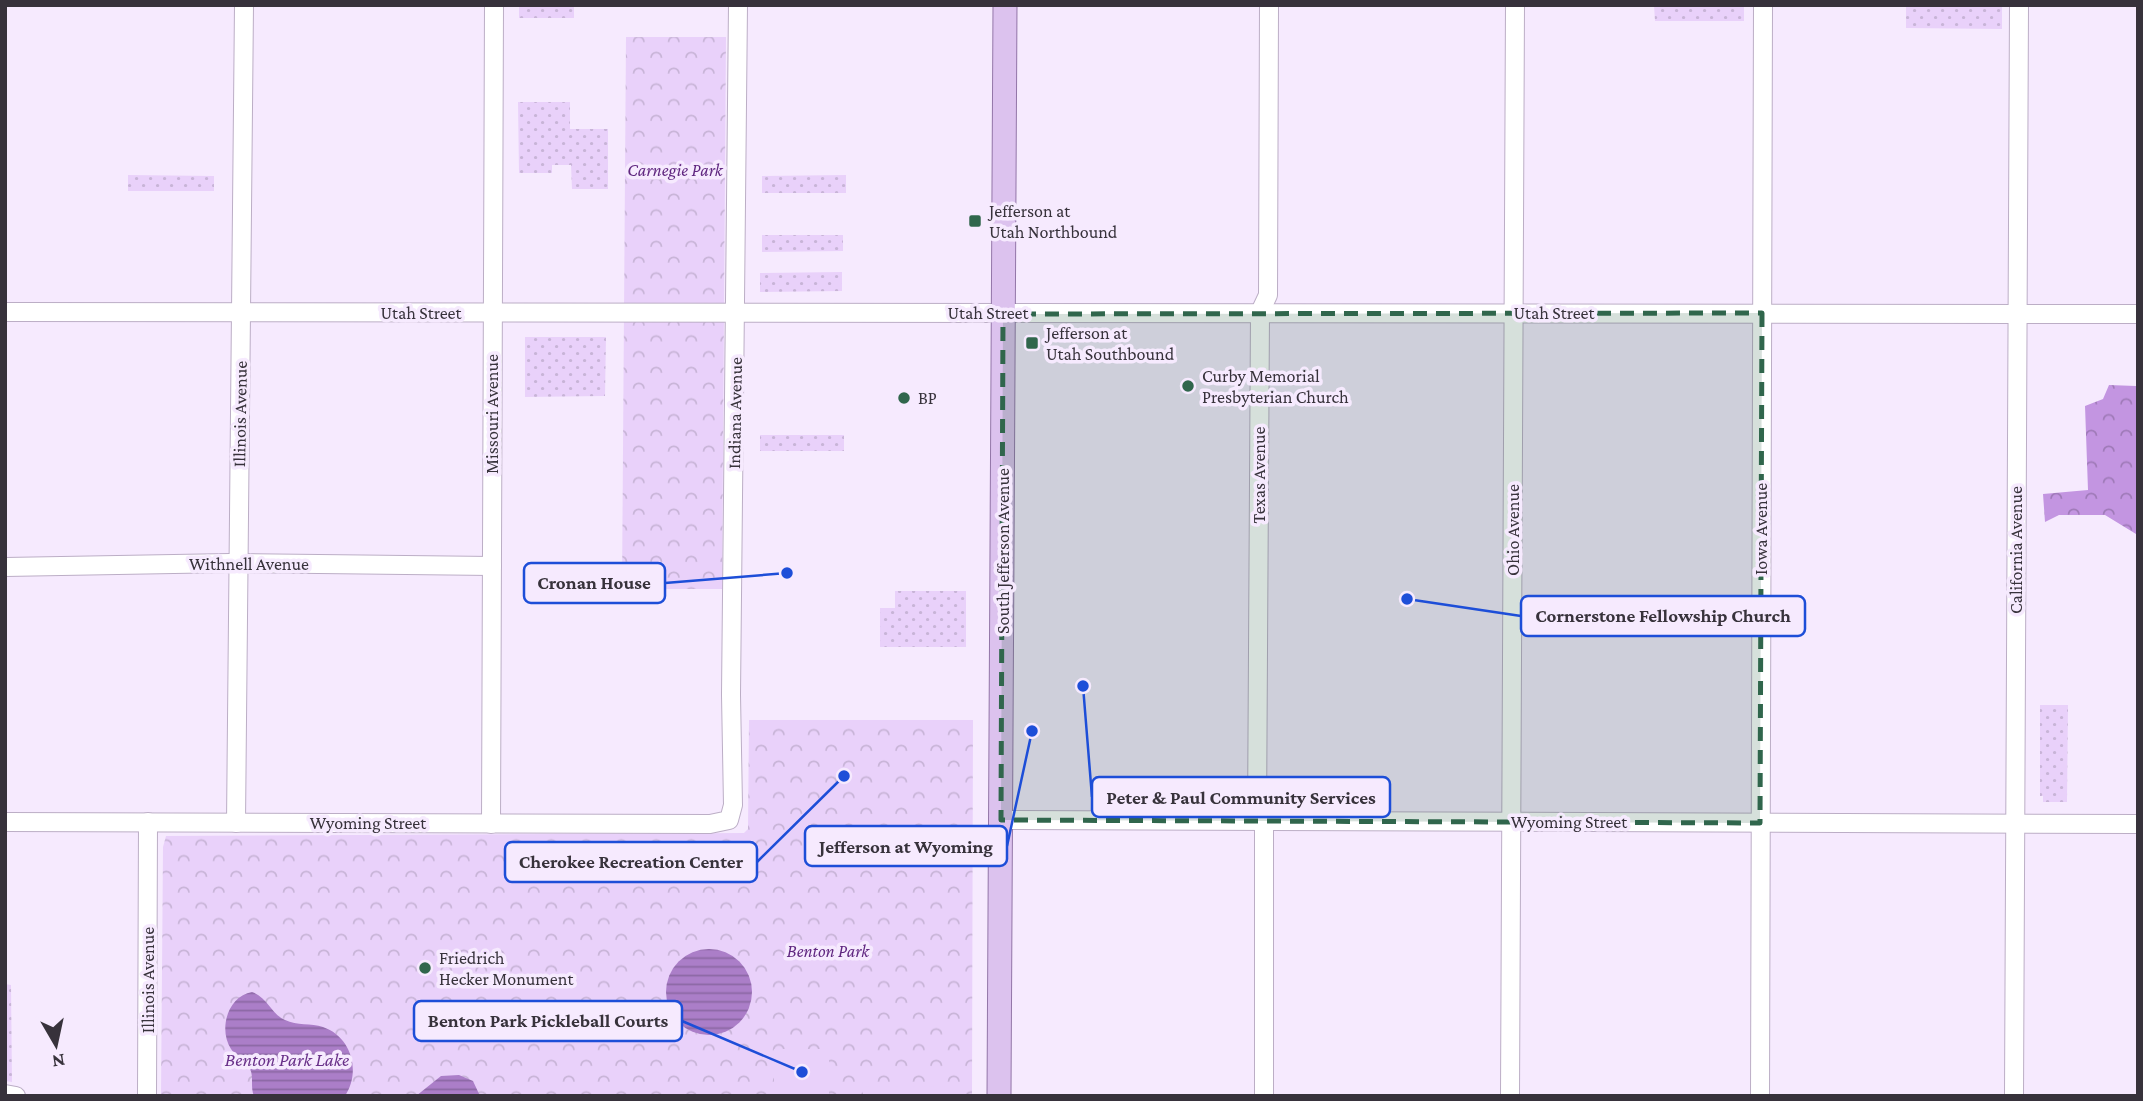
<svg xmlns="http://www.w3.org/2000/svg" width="2143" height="1101" viewBox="0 0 2143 1101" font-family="'Crimson Pro',serif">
<defs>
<pattern id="grass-dots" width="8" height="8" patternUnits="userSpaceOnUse" patternTransform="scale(1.75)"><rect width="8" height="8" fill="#e9d1fa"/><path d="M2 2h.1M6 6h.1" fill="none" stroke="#c8b4d7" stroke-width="1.8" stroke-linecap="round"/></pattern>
<pattern id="forest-crowns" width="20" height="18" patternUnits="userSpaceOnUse" patternTransform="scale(1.75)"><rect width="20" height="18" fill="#c395e1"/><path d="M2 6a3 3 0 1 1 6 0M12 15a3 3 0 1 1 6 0" fill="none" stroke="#9f7ab8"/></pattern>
<pattern id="park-crowns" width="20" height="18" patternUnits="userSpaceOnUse" patternTransform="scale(1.75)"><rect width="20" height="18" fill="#e9d1fa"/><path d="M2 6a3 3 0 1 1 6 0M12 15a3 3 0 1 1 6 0" fill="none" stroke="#c8b4d7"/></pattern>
<pattern id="water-rules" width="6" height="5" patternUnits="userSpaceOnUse" patternTransform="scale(1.75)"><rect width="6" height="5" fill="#ab7ec8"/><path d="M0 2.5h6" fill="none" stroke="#8c68a4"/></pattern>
</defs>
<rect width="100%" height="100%" fill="#f6eafe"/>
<g fill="url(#grass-dots)">
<rect x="519" y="5" width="55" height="13"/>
<polygon points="1654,5 1744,5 1744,21 1655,21"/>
<polygon points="1906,5 2002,5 2002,29 1906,28"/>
<polygon points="518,102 570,102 570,129 608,129 608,189 572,189 571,165 552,165 552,173 519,173"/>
<polygon points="128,175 214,176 214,191 128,191"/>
<polygon points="846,175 846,193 762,193 762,176"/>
<polygon points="762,235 843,235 843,251 762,252"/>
<polygon points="842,272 842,291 760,292 760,273"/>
<polygon points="525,337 606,337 605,396 525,397"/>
<rect x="760" y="435" width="84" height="16"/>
<polygon points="895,591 966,591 966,647 880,647 880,608 895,608"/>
<polygon points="2040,705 2068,705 2067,802 2043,802 2043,796 2040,796"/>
<polygon points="5,984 11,985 12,1082 5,1081"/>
</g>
<polygon fill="url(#forest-crowns)" points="2109,385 2136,386 2136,534 2105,515 2059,515 2045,522 2043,494 2088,490 2085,406 2103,399"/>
<g fill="url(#park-crowns)">
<polygon points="626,37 726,37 722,589 622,589"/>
<polygon points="749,720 973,720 972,1096 161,1096 163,847 166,836 744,833 748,829"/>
</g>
<g fill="#e9d1fa">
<rect x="774" y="1049" width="55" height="45"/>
<polygon points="863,1086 948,1087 948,1096 863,1096"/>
</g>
<g fill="url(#water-rules)">
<circle cx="709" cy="992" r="43"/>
<path d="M252 992C268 998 271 1014 285 1020 297 1026 311 1023 323 1027 352 1037 361 1072 345 1096H254C250 1087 254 1077 250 1069 245 1061 236 1057 231 1049 218 1029 228 996 252 992Z"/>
<polygon points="459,1075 473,1081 480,1096 416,1096 441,1076"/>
</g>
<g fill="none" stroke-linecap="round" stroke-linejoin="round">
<defs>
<g id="minor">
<polyline points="5,312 2138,314"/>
<polyline points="5,567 230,563 492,566"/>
<polyline points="1001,820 2138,824"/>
<polyline points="1257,821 1260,312 1268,295 1269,5"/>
<polyline points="5,822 710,824 729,820 733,805 731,695 738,5"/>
<polyline points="236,823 244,5"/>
<polyline points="491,824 494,5"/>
<polyline points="5,1094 16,1096"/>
<polyline points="147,1096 148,822"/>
<polyline points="1264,1096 1264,821"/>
<polyline points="1510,1096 1515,5"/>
<polyline points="1760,1096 1763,5"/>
<polyline points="2014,1096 2019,5"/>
</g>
<polyline id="major" points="999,1096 1005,5"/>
</defs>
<use href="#minor" stroke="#bcaec6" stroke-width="20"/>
<use href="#major" stroke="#9376a8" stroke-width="25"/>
<use href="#minor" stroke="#fff" stroke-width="18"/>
<use href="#major" stroke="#dcc2ee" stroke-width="23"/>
</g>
<path fill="#30664c" fill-opacity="0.2" stroke="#30664c" stroke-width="5" stroke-dasharray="14 9" stroke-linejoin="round" d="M1762 313 1760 823 1001 820 1003 314Z"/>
<g fill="#30664c" stroke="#f6eafe" stroke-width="2.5">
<rect x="968" y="214" width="14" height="14" rx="3.5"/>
<rect x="1025" y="336" width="14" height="14" rx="3.5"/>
<circle cx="1188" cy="386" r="7"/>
<circle cx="904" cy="398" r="7"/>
<circle cx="425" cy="968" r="7"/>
</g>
<g text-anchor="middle" stroke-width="7" stroke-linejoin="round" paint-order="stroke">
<g font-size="18" font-style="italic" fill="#602780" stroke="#f6eafe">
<text x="675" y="176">Carnegie Park</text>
<text x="828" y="957">Benton Park</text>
</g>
<g font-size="18" fill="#37323b" stroke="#f6eafe" text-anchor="start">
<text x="989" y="217">Jefferson at<tspan x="989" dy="21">Utah Northbound</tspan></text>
<text x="1046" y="339">Jefferson at<tspan x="1046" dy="21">Utah Southbound</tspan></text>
<text x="1202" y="382">Curby Memorial<tspan x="1202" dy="21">Presbyterian Church</tspan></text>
<text x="918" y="404">BP</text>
<text x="439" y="964">Friedrich<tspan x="439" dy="21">Hecker Monument</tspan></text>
</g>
<g font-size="18" fill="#37323b" stroke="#f6eafe">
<text x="421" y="319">Utah Street</text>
<text x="988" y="319">Utah Street</text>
<text x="1554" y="319">Utah Street</text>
<text transform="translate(735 413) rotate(-89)" y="6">Indiana Avenue</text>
<text transform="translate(240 414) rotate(-89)" y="6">Illinois Avenue</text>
<text transform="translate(492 414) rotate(-90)" y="6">Missouri Avenue</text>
<text transform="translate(1259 475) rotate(-90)" y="6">Texas Avenue</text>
<text transform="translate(1761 529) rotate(-90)" y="6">Iowa Avenue</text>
<text transform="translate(1513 530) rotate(-90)" y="6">Ohio Avenue</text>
<text transform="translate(2016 550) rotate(-90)" y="6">California Avenue</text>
<text transform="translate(1003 551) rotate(-90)" y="6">South Jefferson Avenue</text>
<text x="249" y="570">Withnell Avenue</text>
<text x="1569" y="828">Wyoming Street</text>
<text x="368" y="829">Wyoming Street</text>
<text transform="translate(148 980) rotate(-90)" y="6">Illinois Avenue</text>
</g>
<g font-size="19" font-style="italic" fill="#693189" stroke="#f6eafe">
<text x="287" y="1066">Benton Park Lake</text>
</g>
</g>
<path fill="none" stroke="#1d4ed8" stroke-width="2.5" d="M787 573L665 583M1407 599L1521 616M1083 686L1092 797M1032 731L1007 846M844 776L757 862M802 1072L682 1021"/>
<g fill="#1d4ed8" stroke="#f6eafe" stroke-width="2.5">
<circle cx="787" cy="573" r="7"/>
<circle cx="1407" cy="599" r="7"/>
<circle cx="1083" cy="686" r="7"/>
<circle cx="1032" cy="731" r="7"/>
<circle cx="844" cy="776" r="7"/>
<circle cx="802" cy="1072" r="7"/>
</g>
<g fill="#f6eafe" stroke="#1d4ed8" stroke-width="2.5">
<rect x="524" y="563" width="141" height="40" rx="7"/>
<rect x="1521" y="596" width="284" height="40" rx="7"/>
<rect x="1092" y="777" width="298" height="40" rx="7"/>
<rect x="805" y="826" width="202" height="40" rx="7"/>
<rect x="505" y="842" width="252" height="40" rx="7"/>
<rect x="414" y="1001" width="268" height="40" rx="7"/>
</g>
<g font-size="19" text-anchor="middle" font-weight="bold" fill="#37323b">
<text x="594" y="589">Cronan House</text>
<text x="1663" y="622">Cornerstone Fellowship Church</text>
<text x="1241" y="804">Peter &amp; Paul Community Services</text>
<text x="906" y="853">Jefferson at Wyoming</text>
<text x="631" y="868">Cherokee Recreation Center</text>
<text x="548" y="1027">Benton Park Pickleball Courts</text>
</g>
<rect width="2143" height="1101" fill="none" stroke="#37323b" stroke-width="14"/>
<g transform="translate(56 1045) rotate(171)" stroke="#f6eafe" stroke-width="5" paint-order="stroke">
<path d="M0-5L12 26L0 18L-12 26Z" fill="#37323b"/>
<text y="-10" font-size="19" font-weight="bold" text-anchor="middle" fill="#37323b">N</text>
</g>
</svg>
